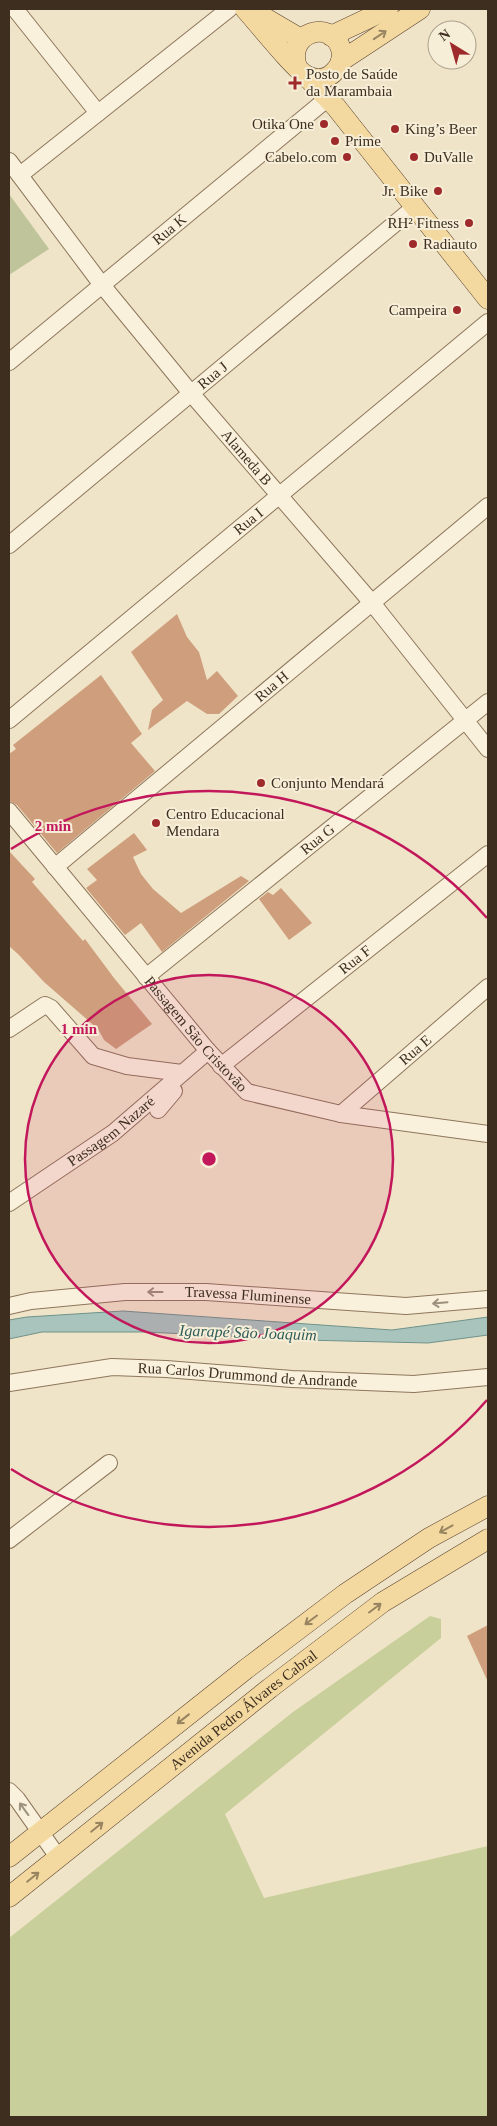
<svg xmlns="http://www.w3.org/2000/svg" width="497" height="2126" viewBox="0 0 497 2126" font-family="Georgia,serif">
<rect width="100%" height="100%" fill="#f0e4c8"/>
<polygon fill="#c9cf9b" points="430,1616 441,1619 441,1638 225,1814 264,1898 488,1846 488,2117 9,2117 9,1938 293,1712"/>
<polygon fill="#bfc49a" points="9,194 49,249 9,275"/>
<polygon fill="#a9c4bc" stroke="#6f938a" points="123,1311 392,1330 488,1317 488,1335 428,1343 304,1340 146,1332 42,1332 9,1339 9,1320 27,1317"/>
<g fill="#cf9f7d">
<polygon points="177,614 187,637 199,652 207,680 217,671 238,696 219,714 207,714 187,701 148,730 152,710 163,700 131,652"/>
<polygon points="101,675 142,734 131,743 155,771 57,853 17,805 9,801 9,754 16,749 13,745"/>
<polygon points="134,833 147,850 133,857 141,874 153,889 181,913 241,876 249,881 162,952 141,923 125,935 86,888 97,880 87,869"/>
<polygon points="9,851 35,879 32,882 83,941 85,939 114,978 152,1024 116,1049 104,1040 98,1029 44,982 18,954 9,946"/>
<polygon points="281,888 312,923 289,940 259,899 268,892 273,895"/>
<polygon points="488,1625 488,1682 467,1636"/>
</g>
<g fill="none" stroke-linecap="round" stroke-linejoin="round">
<defs>
<g id="minor">
<polyline points="15,9 98,113"/>
<path id="s1" d="M9 161 102 285 190 392 373 604 488 749"/>
<polyline points="20,175 229,9"/>
<path id="s2" d="M9 362 328 98"/>
<path id="s3" d="M9 545 416 206"/>
<path id="s4" d="M9 720 488 322"/>
<path id="s5" d="M9 811 208 1051 247 1092 341 1114 488 1134"/>
<path id="s6" d="M55 867 488 506"/>
<path id="s7" d="M146 977 488 702"/>
<polyline points="9,1029 45,1005 51,1008 93,1056 127,1066 182,1073"/>
<path id="s8" d="M221 1066 488 854"/>
<polyline points="158,1110 174,1091"/>
<path id="s9" d="M341 1114 488 987"/>
<path id="s10" d="M9 1203 113 1133 208 1051"/>
<path id="s11" d="M9 1306 31 1301 125 1292H206L406 1306 488 1299"/>
<path id="s12" d="M9 1383 112 1367 166 1369 292 1379 414 1384 488 1377"/>
<polyline points="9,1540 109,1463"/>
<polyline points="9,1791 17,1799 58,1857"/>
</g>
<g id="major">
<path d="M245 9C257 22 295 70 307 76 317 81 328 79 335 71 341 65 343 57 341 49 332 18 285 32 297 67"/>
<polyline points="255,12 301,39"/>
<polyline points="331,36 388,9"/>
<polyline points="341,61 420,9"/>
<polyline points="306,76 336,107 488,299"/>
<polyline points="9,1857 246,1669 345,1594 429,1538 488,1506"/>
<path id="s13" d="M9 1897 270 1688 383 1602 488 1539"/>
</g>
</defs>
<use href="#minor" stroke="#8d765c" stroke-width="18"/>
<use href="#major" stroke="#5b4430" stroke-width="21"/>
<use href="#minor" stroke="#faf1dc" stroke-width="16"/>
<use href="#major" stroke="#f3d9a0" stroke-width="20"/>
</g>
<defs><path id="oneway-shaft" d="M-6 0H5M1.5-3L5.5 0L1.5 3" fill="none" stroke-width="1.6" stroke-linecap="round" stroke-linejoin="round" transform="scale(1.25)"/></defs>
<g stroke="#988460">
<use href="#oneway-shaft" transform="translate(380 35) rotate(-34)"/>
<use href="#oneway-shaft" transform="translate(446 1529) rotate(151)"/>
<use href="#oneway-shaft" transform="translate(375 1608) rotate(-37)"/>
<use href="#oneway-shaft" transform="translate(311 1620) rotate(143)"/>
<use href="#oneway-shaft" transform="translate(183 1719) rotate(142)"/>
<use href="#oneway-shaft" transform="translate(97 1827) rotate(-39)"/>
<use href="#oneway-shaft" transform="translate(33 1877) rotate(-39)"/>
</g>
<g stroke="#9c907e">
<use href="#oneway-shaft" transform="translate(155 1292) rotate(-180)"/>
<use href="#oneway-shaft" transform="translate(440 1303) rotate(175)"/>
<use href="#oneway-shaft" transform="translate(24 1809) rotate(-126)"/>
</g>
<circle cx="209" cy="1159" r="184" fill="#c2185b" fill-opacity=".12"/>
<g fill="none" stroke="#c2185b" stroke-width="2.5">
<circle cx="209" cy="1159" r="184"/>
<path d="M487 1400A368 368 0 0 1 11 1469M11 849A368 368 0 0 1 487 918"/>
</g>
<g fill="#9e2a2b" stroke="#f7eed8" stroke-width="2">
<path d="M292.5 75.5h5v5h5v5h-5v5h-5v-5h-5v-5h5z"/>
<circle cx="324" cy="124" r="5"/>
<circle cx="395" cy="129" r="5"/>
<circle cx="335" cy="141" r="5"/>
<circle cx="347" cy="157" r="5"/>
<circle cx="414" cy="157" r="5"/>
<circle cx="438" cy="191" r="5"/>
<circle cx="469" cy="223" r="5"/>
<circle cx="413" cy="244" r="5"/>
<circle cx="457" cy="310" r="5"/>
<circle cx="261" cy="783" r="5"/>
<circle cx="156" cy="823" r="5"/>
</g>
<g text-anchor="middle" stroke-width="4" stroke-linejoin="round" paint-order="stroke">
<g font-size="15" fill="#3d2e20" stroke="#f7eed8" text-anchor="start">
<text x="306" y="79">Posto de Saúde<tspan x="306" dy="17">da Marambaia</tspan></text>
<text x="314" y="129" text-anchor="end">Otika One</text>
<text x="405" y="134">King’s Beer</text>
<text x="345" y="146">Prime</text>
<text x="337" y="162" text-anchor="end">Cabelo.com</text>
<text x="424" y="162">DuValle</text>
<text x="428" y="196" text-anchor="end">Jr. Bike</text>
<text x="459" y="228" text-anchor="end">RH² Fitness</text>
<text x="423" y="249">Radiauto</text>
<text x="447" y="315" text-anchor="end">Campeira</text>
<text x="271" y="788">Conjunto Mendará</text>
<text x="166" y="819">Centro Educacional<tspan x="166" dy="17">Mendara</tspan></text>
</g>
<g font-size="15" fill="#3d2e20" stroke="#f7eed8">
<text dy="5" stroke="none"><textPath href="#s2" startOffset="208">Rua K</textPath></text>
<text dy="5" stroke="none"><textPath href="#s3" startOffset="265">Rua J</textPath></text>
<text dy="5" stroke="none"><textPath href="#s1" startOffset="380">Alameda B</textPath></text>
<text dy="5" stroke="none"><textPath href="#s4" startOffset="311">Rua I</textPath></text>
<text dy="5" stroke="none"><textPath href="#s6" startOffset="282">Rua H</textPath></text>
<text dy="5" stroke="none"><textPath href="#s7" startOffset="220">Rua G</textPath></text>
<text dy="5" stroke="none"><textPath href="#s8" startOffset="171">Rua F</textPath></text>
<text dy="5" stroke="none"><textPath href="#s5" startOffset="291">Passagem São Cristovão</textPath></text>
<text dy="5" stroke="none"><textPath href="#s9" startOffset="98">Rua E</textPath></text>
<text dy="5" stroke="none"><textPath href="#s10" startOffset="125">Passagem Nazaré</textPath></text>
<text dy="5" stroke="none"><textPath href="#s11" startOffset="240">Travessa Fluminense</textPath></text>
<text dy="5" stroke="none"><textPath href="#s12" startOffset="240">Rua Carlos Drummond de Andrande</textPath></text>
<text dy="5" stroke="none"><textPath href="#s13" startOffset="300">Avenida Pedro Álvares Cabral</textPath></text>
</g>
<g font-size="16" font-style="italic" fill="#2f5d5a" stroke="#f7eed8">
<text transform="translate(248 1332) rotate(2)" y="6">Igarapé São Joaquim</text>
</g>
</g>
<circle cx="209" cy="1159" r="8" fill="#c2185b" stroke="#f7eed8" stroke-width="2.5"/>
<g font-size="15" text-anchor="middle" font-weight="bold" fill="#c2185b" stroke="#f7eed8" stroke-width="4" stroke-linejoin="round" paint-order="stroke">
<text x="53" y="831">2 min</text>
<text x="79" y="1034">1 min</text>
</g>
<rect width="497" height="2126" fill="none" stroke="#3d2e20" stroke-width="20"/>
<g transform="translate(452 45) rotate(323)"><circle r="24" fill="#f7eed8" stroke="#ada18e"/>
<path d="M0-4L9 19L0 12L-9 19Z" fill="#9e2a2b"/>
<text y="-8" font-size="14" font-weight="bold" text-anchor="middle" fill="#3d2e20">N</text>
</g>
</svg>
